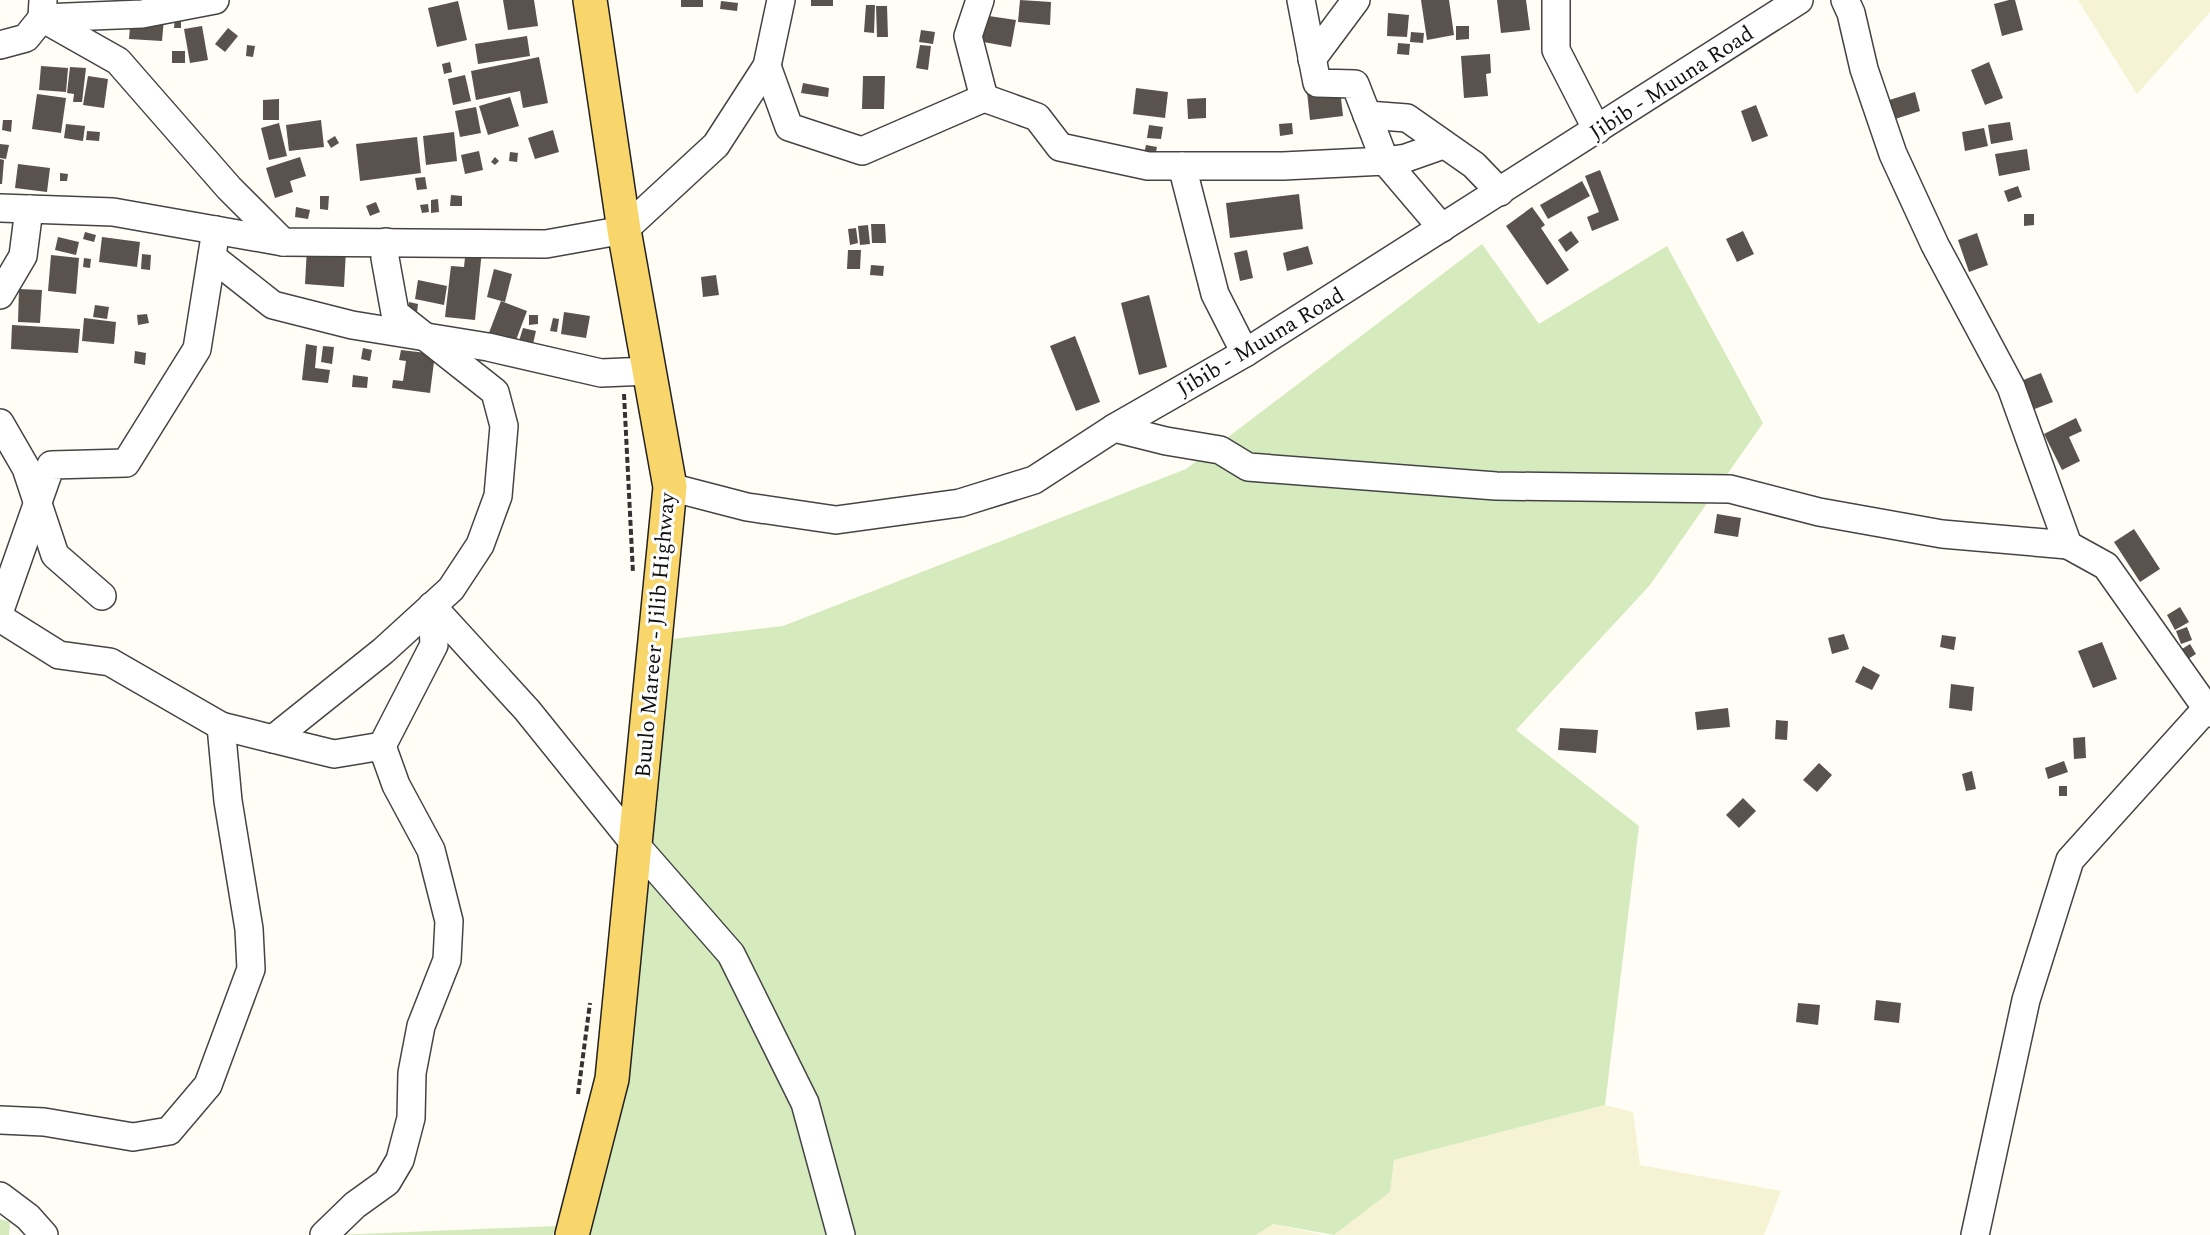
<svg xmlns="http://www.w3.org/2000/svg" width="2210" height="1235" viewBox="0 0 2210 1235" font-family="Spectral,serif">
<rect width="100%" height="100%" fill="#fffdf5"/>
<g fill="#f6f3d4">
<polygon points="2078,0 2210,0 2210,12 2137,94"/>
<polygon points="1605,1105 1633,1112 1640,1165 1781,1191 1764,1235 1334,1235 1389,1192 1394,1160"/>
<polygon points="1273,1224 1324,1235 1256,1235"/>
</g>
<g fill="#d5ebbd">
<polygon points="1482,244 1539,324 1667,246 1763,423 1650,585 1516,730 1639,826 1605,1105 1394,1160 1390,1192 1334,1235 1273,1224 1256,1235 590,1235 629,1082 672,639 783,626 1186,469"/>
<polygon points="0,1219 10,1222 9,1235 0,1235"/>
<polygon points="556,1226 553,1235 335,1235"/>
</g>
<g fill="#5a524d">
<polygon points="503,0 534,0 538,26 508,30"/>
<rect x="681" y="0" width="22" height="7"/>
<rect x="811" y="0" width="22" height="6"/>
<polygon points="1020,0 1051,2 1050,25 1018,22"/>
<polygon points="1421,0 1449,0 1454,35 1427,40"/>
<polygon points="1497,0 1526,0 1530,30 1501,33"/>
<polygon points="2009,0 2015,0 2023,30 2002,36 1994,4"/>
<polygon points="458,1 467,40 437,47 428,8"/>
<polygon points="721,1 738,3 737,11 720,9"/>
<polygon points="866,5 875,5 874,33 864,32"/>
<polygon points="876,6 887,6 888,37 877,37"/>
<polygon points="1388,13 1409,15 1407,37 1387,36"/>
<polygon points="131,15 164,18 162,41 129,39"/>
<polygon points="982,15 1016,20 1011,47 978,41"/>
<polygon points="175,17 181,17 181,28 174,28"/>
<polygon points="202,26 208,60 190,63 184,29"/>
<polygon points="1456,26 1469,26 1469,39 1456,40"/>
<polygon points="228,28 238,36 225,52 215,44"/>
<polygon points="921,30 935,32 933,44 919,42"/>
<polygon points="1411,32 1424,33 1423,43 1410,42"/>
<polygon points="527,36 530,56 478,64 475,44"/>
<polygon points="1398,43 1410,44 1409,55 1397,54"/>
<polygon points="247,45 255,46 253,57 246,56"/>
<polygon points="920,45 931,46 928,70 916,68"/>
<rect x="172" y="51" width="13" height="12"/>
<polygon points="1490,54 1491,73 1486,74 1488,96 1464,98 1461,56"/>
<polygon points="539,57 548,103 523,108 520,91 476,100 471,71"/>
<polygon points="450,62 452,72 444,74 442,64"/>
<polygon points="1989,62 2003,98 1985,105 1971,70"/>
<polygon points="41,66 68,68 66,92 39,90"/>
<polygon points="70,67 86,68 82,102 73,102 74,94 67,93"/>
<polygon points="465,75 471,101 453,105 448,79"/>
<polygon points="88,76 108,79 104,108 83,105"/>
<polygon points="863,76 885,76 884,109 862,109"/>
<polygon points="803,83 829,88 828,97 801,93"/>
<polygon points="1136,88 1168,92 1165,118 1133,114"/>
<polygon points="1340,89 1343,116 1310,120 1307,92"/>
<polygon points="1915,92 1920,111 1892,120 1886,101"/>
<polygon points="37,94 66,98 61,133 32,129"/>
<polygon points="510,97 519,126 488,135 479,106"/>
<polygon points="1206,98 1206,118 1188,119 1187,99"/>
<polygon points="279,99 279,120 263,120 263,100"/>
<polygon points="1756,105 1768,136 1752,142 1741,111"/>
<polygon points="476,107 481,133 460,137 455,111"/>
<polygon points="3,120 12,120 11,132 2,130"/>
<polygon points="321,120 324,147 289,151 286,125"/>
<polygon points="2010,122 2013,140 1991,144 1988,125"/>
<polygon points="279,123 287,156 269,160 261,128"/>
<polygon points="1292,123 1293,134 1280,136 1279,124"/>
<polygon points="66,124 85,126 83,141 64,138"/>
<polygon points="1149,125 1163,127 1161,139 1147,138"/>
<polygon points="1984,128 1988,146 1965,151 1962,132"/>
<polygon points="553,130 559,152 535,159 528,138"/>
<polygon points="87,131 100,132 99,141 86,140"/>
<polygon points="454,132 457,161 426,165 423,136"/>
<polygon points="335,136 339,143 331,148 327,141"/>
<polygon points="417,137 421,173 360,181 356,144"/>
<polygon points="0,144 9,145 6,159 0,158"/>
<polygon points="1146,145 1157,147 1155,156 1144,154"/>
<polygon points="2027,149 2030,170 1999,176 1995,154"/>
<polygon points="479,151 483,170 465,174 461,155"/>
<polygon points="510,152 518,153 517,162 509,161"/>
<polygon points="300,157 306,176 290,181 293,192 275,198 266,168"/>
<polygon points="495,157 499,161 495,165 491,162"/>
<polygon points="0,159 4,160 2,184 0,184"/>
<polygon points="18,164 50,168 47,192 15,188"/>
<polygon points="1600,170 1619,220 1592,231 1587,217 1599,212 1585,176"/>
<polygon points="60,173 68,174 67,181 60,181"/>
<polygon points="425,177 427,189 417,190 415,178"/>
<polygon points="1582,181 1590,196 1548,219 1540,205"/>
<polygon points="2018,186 2022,197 2008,202 2004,191"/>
<polygon points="1299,194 1303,229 1230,238 1226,203"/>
<polygon points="451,195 462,196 462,206 450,206"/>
<polygon points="320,196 329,196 328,210 320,209"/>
<polygon points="438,199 439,212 431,213 431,200"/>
<polygon points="376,202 380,212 370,216 366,206"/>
<polygon points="428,204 429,212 422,213 420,205"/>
<polygon points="296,207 310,210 308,219 295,217"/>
<polygon points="1532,207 1545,225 1541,228 1569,270 1547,285 1506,226"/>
<polygon points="2024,214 2034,214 2034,225 2024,226"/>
<polygon points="871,224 885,224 886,243 872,243"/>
<polygon points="868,225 870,244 860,245 858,226"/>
<polygon points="856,228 858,243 850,245 848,229"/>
<polygon points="1571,231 1579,242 1566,252 1558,240"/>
<polygon points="1743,231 1754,254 1737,262 1726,239"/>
<polygon points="85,232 96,235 94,242 83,239"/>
<polygon points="1977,233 1988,265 1969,272 1958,240"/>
<polygon points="58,237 79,242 76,255 55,250"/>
<polygon points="102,237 140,242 137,267 99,262"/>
<polygon points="1308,246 1313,264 1287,271 1283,253"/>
<polygon points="307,248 346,250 344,287 305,284"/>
<polygon points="466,248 482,250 475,320 445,317 451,266 464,267"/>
<polygon points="848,250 861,250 860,269 847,269"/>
<polygon points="1247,250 1253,278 1240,281 1234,253"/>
<polygon points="142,254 151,255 150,270 141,269"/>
<polygon points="51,255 79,258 76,294 48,291"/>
<polygon points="84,258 91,259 90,268 83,267"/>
<polygon points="871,265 884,266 883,276 870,275"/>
<polygon points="494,269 512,274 505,302 487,297"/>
<polygon points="716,275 719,295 703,297 701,277"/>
<polygon points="418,280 447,286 444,305 415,299"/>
<polygon points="19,289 42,290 40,323 18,322"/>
<polygon points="1149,295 1167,367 1139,375 1121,303"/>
<polygon points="501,301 527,311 513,348 487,338"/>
<polygon points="409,302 418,304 417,312 408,310"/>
<polygon points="95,305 109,307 107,319 93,317"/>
<polygon points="564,312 590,316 586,338 561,334"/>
<polygon points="147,314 149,323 138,325 137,315"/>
<polygon points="529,315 538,315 538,324 529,325"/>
<polygon points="84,318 116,322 114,344 82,341"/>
<polygon points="553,318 559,319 557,332 550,331"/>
<polygon points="12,325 80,329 78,353 11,349"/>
<polygon points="523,328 536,331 532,348 518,344"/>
<polygon points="1075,336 1100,402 1076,411 1050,346"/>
<polygon points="306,344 317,346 315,368 330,370 328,383 302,380"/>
<polygon points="323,346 334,347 332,364 321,362"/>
<polygon points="363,348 372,350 370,361 361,359"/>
<polygon points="401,350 435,354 430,393 392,388 393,380 403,381 406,361 399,360"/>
<polygon points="135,351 146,353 145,365 134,363"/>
<polygon points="2041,373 2053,402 2032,410 2021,381"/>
<polygon points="353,375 368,377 367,388 352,387"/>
<polygon points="2076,418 2082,431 2069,437 2080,461 2062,470 2044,434"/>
<polygon points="1717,514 1741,518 1738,537 1714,533"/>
<polygon points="2134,529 2160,569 2140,582 2114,542"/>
<polygon points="2180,607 2189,622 2175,630 2167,615"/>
<polygon points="2187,627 2192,640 2181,644 2176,631"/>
<polygon points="1844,634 1849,649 1832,654 1828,638"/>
<polygon points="1942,635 1956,637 1954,650 1940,647"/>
<polygon points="2102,642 2117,679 2093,688 2078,651"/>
<polygon points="2190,644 2196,654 2188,659 2182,649"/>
<polygon points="1863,666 1880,675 1872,690 1855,682"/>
<polygon points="1951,684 1974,687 1972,711 1949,708"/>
<polygon points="1728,708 1730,727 1697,730 1695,712"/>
<polygon points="1776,720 1788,721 1787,740 1775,739"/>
<polygon points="1560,728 1598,730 1596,753 1558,750"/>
<polygon points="2085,737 2086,758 2074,759 2073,738"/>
<polygon points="2064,761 2068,772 2048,779 2045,768"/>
<polygon points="1819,763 1832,775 1817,792 1803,780"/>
<polygon points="1972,771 1976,789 1966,791 1962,774"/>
<rect x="2059" y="786" width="8" height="10"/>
<polygon points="1743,798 1756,811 1739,828 1726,815"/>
<polygon points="1876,1000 1901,1003 1899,1023 1874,1020"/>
<polygon points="1798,1003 1820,1005 1818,1025 1796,1022"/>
</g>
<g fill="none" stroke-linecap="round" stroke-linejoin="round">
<defs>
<g id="minor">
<polyline points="43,0 42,18 118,61 229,188 283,242"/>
<polyline points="980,0 968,36 984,98"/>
<polyline points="1301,0 1317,83 1355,84 1385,161 1406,158 1443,145"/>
<polyline points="1556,0 1556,50 1597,130"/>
<polyline points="1845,0 1851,13 1864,69 1893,154 1935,245 2011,387 2068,545 2106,566 2210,713"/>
<polyline points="0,45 26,38 42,18 142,14 215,0"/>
<polyline points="1312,59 1356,0"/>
<polyline points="767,66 789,127 862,151 984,98 1037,117 1060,147 1148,166 1283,166 1385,161 1442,228"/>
<polyline points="1367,115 1407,118 1474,165 1500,192"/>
<polyline points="1182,166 1215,294 1245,353"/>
<polyline points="0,208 113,212 283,242 546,244 624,230 716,145 767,66 781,0"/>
<polyline points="212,257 273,305 352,325 488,347 601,373 649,371"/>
<polyline points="0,295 23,256 29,209"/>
<polyline points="0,423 26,468 55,555 102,596"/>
<polyline points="1114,428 1166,441 1220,450 1248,467 1496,486 1730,489 1819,512 1942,534 2068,545"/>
<polyline points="670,487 747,507 836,520 960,503 1034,480 1114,428 1245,353 1799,0"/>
<polyline points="432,606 527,710 634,843 731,954 805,1103 841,1235"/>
<polyline points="0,610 51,465 126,463 197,349 216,230"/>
<polyline points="0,618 59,655 110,662 221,726 273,739 383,651 451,589 480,545 498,496 504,426 495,392 395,313 385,258 386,242"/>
<polyline points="273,739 334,754 382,746 434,645 432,606"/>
<polyline points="0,1120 44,1122 133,1137 169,1131 208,1085 251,969 249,929 228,801 221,726"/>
<polyline points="0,1196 28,1217 44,1235"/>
<polyline points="324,1235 355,1205 387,1182 400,1160 411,1118 412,1073 421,1026 447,960 449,921 431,850 396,785 382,746"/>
<polyline points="1975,1235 2026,1000 2070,860 2206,709"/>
</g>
<polyline id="major" points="572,1235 612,1079 670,487 624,230 590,0"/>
</defs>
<use href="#minor" stroke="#444" stroke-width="30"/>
<use href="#major" stroke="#222" stroke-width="36"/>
<g stroke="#333" stroke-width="4" stroke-dasharray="6 3" stroke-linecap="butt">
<polyline points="624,394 633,573"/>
<polyline points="578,1094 590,1003"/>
</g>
<use href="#minor" stroke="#fff" stroke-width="27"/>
<use href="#major" stroke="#f9d66b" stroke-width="33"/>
</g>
<g text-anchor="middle" stroke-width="6" stroke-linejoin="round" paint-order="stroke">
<g font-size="22" fill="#111" stroke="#fff">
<text transform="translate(1671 82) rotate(-33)" y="8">Jibib - Muuna Road</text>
<text transform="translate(1260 341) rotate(-31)" y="8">Jibib - Muuna Road</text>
<text transform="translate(654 635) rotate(-85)" y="8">Buulo Mareer - Jilib Highway</text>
</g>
</g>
</svg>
